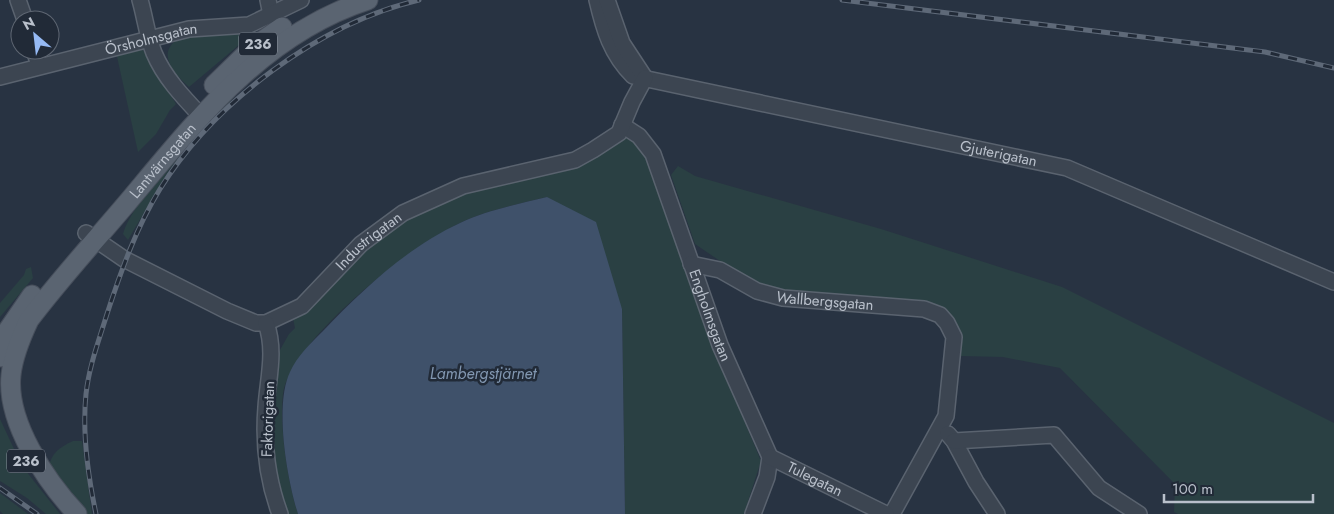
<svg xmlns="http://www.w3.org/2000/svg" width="1334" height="514" viewBox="0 0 1334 514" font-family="Jost,sans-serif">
<rect width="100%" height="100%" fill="#283342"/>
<g fill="#2a4043">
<path d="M258 29 189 87C172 73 154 49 183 37Z"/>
<polygon points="132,49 143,50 176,104 170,110 156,134 138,152 116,52"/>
<path d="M238 93 169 170 128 240 123 234C130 211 149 192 164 173 188 145 211 118 238 93Z"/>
<path d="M623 137 644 146 709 336 761 461 744 514H625L622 309 547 197C519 204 487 210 460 223 412 245 291 340 283 394 279 427 288 482 298 514H287L272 468 271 425 276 357 289 334 295 328 293 318 325 293 357 256 401 222 448 199Z"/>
<polygon points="678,166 695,176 881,229 1062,287 1334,423 1334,514 1178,514 1174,512 1175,484 1060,368 1003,357 960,356 954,319 930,303 797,295 748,280 695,244 671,175"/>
<polygon points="31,267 33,278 0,317 0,303 24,275 26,269"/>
<polygon points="0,419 22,466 60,514 46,514 27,498 0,481"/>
<path d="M73 441H82L92 514H83L49 467C51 453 60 447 73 441Z"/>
<polygon points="0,493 28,514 3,514 0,511"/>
</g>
<path fill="#3f516a" d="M547 197 596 222 622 309 625 514H298C287 479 274 405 290 372 297 356 311 343 323 331 363 289 408 247 460 223 487 210 519 204 547 197Z"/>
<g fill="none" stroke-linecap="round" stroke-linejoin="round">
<defs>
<g id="minor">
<polyline points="18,0 25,20"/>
<path d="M140 0C145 17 147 36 154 53 164 77 183 97 201 116"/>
<polyline points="268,0 271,15"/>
<path id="s1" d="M597 0C604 30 611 54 633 76L1067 168 1334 282"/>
<polyline points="607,0 622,43 645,78"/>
<polyline points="34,50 39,65"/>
<path id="s2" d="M0 77 189 29 249 25 301 0"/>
<path id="s3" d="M622 125 639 136 653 154 720 345 770 457 767 477 753 514"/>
<path id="s4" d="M86 233 124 259 227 311 256 323H266L302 306 361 244 403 213 463 186 575 160 593 150 619 133 632 102 645 78"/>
<path id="s5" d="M691 264 720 270 757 291 783 298 924 309 940 315 947 323 954 337 946 416 892 514"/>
<path d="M266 323C276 351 268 378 266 407 263 444 267 479 280 514"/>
<polyline points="948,434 954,441 976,482 997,514"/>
<polyline points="954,441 1054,435 1099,488 1139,514"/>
<path id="s6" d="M770 457 886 514"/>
</g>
<g id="major">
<polyline points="214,85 252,48 282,27"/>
<polyline points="0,357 8,330 32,295"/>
<path id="s7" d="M77 514C46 481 6 422 11 375 13 356 21 337 29 320 60 279 94 242 127 203 195 122 262 34 368 0"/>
</g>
</defs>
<use href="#minor" stroke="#5a636f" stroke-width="18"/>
<use href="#major" stroke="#464e5b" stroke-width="21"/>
<use href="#minor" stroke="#3c4551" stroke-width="15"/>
<use href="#major" stroke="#5a6471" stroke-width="19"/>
<defs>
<g id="rail">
<polyline points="842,0 1265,52 1334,68"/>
<polyline points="0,488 37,514"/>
<path d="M96 514C88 476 82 433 86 394 89 366 99 340 107 314 121 271 136 228 160 189 214 102 320 23 419 0"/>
</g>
</defs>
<use href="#rail" stroke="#5e6978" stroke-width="5"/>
<use href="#rail" stroke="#212a37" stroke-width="3" stroke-dasharray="9" stroke-linecap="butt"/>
</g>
<g text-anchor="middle" stroke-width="5" stroke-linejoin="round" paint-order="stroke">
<g fill="#212a37" stroke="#8b939f" stroke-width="1">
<rect x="239" y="32.5" width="38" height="23" rx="4"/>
<rect x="7" y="449.5" width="38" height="23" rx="4"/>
</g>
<g font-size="14" font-weight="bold" fill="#b9c0cb">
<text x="258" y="49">236</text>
<text x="26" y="466">236</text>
</g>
<g font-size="15" fill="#b9c0cb" stroke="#212a37">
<text dy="5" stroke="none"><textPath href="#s2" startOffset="156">Örsholmsgatan</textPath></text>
<text dy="5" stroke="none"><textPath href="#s1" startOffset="459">Gjuterigatan</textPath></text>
<text dy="5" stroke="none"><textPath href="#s7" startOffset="424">Lantvärnsgatan</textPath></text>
<text dy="5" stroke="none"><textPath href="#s4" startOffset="336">Industrigatan</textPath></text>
<text dy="5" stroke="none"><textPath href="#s5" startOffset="141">Wallbergsgatan</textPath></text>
<text dy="5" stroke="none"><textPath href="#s3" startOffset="214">Engholmsgatan</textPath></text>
<text transform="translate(268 419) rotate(-88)" y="5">Faktorigatan</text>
<text dy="5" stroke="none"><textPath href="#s6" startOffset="50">Tulegatan</textPath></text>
</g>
<g font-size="16" font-style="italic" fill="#8297b1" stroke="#212a37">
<text x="483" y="379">Lambergstjärnet</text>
</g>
</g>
<g transform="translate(35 35) rotate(332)"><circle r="24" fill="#212a37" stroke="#5e6672"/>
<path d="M0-4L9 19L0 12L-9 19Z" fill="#96baf4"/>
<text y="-8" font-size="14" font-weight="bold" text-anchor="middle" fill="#b9c0cb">N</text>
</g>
<path d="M1164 494v8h149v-8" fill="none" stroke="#b9c0cb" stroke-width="2.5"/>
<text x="1172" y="494" font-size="15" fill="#b9c0cb" stroke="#212a37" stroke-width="4" paint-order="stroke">100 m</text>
</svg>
